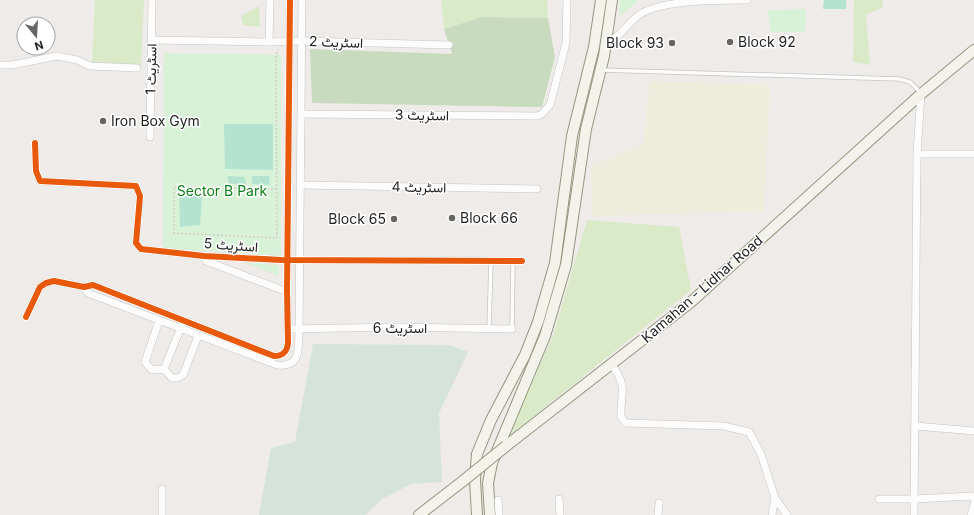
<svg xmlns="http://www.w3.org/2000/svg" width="974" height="515" viewBox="0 0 974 515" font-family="Inter,Vazirmatn,sans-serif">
<rect width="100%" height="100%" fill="#eeebe8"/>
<polygon fill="#ededdc" points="650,81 770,85 764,211 592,216 591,166 643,144"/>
<g fill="#daeac8">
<polygon points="95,0 144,0 141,65 92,63"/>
<polygon points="441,0 547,0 548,18 482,17 444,29"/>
<polygon points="854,0 883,0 883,7 866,15 870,65 853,62"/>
<polygon points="259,6 260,27 243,25 241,16"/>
<polygon points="587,220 679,227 691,290 506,438 553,336"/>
</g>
<polygon fill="#c9dbbe" points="482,17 548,18 555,57 542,107 312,103 310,49 452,54 444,29"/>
<polygon fill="#d6e3db" points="313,344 449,345 468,352 439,413 442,482 411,484 382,499 365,515 259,515 271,448 295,442"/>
<g fill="#d7f2d6">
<polygon points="620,0 639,0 619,17"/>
<polygon points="806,9 805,32 771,32 768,10"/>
<polygon points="164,53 281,55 281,256 163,248"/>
<polygon points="246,263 279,265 278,276"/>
</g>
<g fill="#b4e3cf">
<polygon points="824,0 846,0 846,9 823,9"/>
<polygon points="224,124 273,124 273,170 225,169"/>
<polygon points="228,176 245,177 246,184 228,184"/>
<polygon points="252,176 269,176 270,185 252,184"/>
<polygon points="179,194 202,196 200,225 180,227"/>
</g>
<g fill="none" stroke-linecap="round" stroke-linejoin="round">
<defs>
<g id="lane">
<polyline points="601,70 899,79 910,82 920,92"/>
<polyline points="489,328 491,262"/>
<polyline points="512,329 513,261"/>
</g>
<g id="street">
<polyline points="151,40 269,42 302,41 449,45"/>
<polyline points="269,42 270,0"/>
<path d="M607 42C621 38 629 20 642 13 666 0 718 0 747 0"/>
<polyline points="0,65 12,65 57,56 77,60 90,66 137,68"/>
<polyline points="921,94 917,154 974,154"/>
<polyline points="302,114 537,116 542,114 550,105 564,51 566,42 567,0"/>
<polyline points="150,137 152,0"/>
<polyline points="35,143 36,171 40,181 136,186 140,196 136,243 141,249 204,256 281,260 522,261"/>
<polyline points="301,185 537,189"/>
<polyline points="204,256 206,261 282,290 287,290"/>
<path d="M84 287 88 293 277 365C302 368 298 347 299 330L302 0"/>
<path d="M26 317 40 287 46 283 54 281 84 287 93 285 274 356C283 356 287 352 288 343L287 290 290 0"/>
<polyline points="159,321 145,362 152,370 164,369"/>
<polyline points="288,329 399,327 512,329"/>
<path d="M612 365C629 390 620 391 621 417L626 423 724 426 749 432 761 454 775 498 787 515"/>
<polyline points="164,369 172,378 178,378 183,375 198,336"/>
<polyline points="164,369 182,325"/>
<polyline points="916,426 974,431"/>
<polyline points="559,499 560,515"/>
<polyline points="879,499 914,499 973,496 974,500"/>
<polyline points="498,500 499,515"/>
<polyline points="162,515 162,489"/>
<polyline points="658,515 659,503"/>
<polyline points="772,515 775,498"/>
<polyline points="914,515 917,154"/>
<polyline points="971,515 974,504"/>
</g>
<g id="secondary">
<polyline points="506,446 691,302 921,94 974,50"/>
<polyline points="419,515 463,481"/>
<polyline points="477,515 475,480 477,454 491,420 525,355 538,322 555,263 572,136 594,47 601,0"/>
<polyline points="490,515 488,483 492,463 545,336 566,265 586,129 604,56 612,0"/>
</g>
</defs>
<use href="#lane" stroke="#c6c5c4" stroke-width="5"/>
<use href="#street" stroke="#c6c5c4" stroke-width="8"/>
<use href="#secondary" stroke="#959680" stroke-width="12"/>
<polyline stroke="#d7c9c7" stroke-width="1.5" stroke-dasharray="2 2" stroke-linecap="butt" points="277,189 174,187 174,233 277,238 276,57 278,49"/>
<use href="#lane" stroke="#fcfcfc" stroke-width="3.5"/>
<use href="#street" stroke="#fcfcfc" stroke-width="7"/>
<use href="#secondary" stroke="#f3f3eb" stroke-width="10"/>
<defs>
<polyline id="secondary-bridge" points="463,481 506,446"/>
</defs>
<use href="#secondary-bridge" stroke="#959680" stroke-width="12" stroke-linecap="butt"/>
<use href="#secondary-bridge" stroke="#f3f3eb" stroke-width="10"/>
<defs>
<g id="cycleway">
<polyline points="35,143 36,171 40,181 136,186 140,196 136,243 141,249 204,256 281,260 522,261"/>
<path d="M26 317 40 287 46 283 54 281 84 287 93 285 274 356C283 356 287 352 288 343L287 290 290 0"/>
</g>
</defs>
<use href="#cycleway" stroke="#fff" stroke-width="8"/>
<use href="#cycleway" stroke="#e8590c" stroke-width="6"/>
</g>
<g fill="#676665" stroke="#fff" stroke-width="1.5">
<circle cx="730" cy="42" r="4"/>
<circle cx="672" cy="43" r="4"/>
<circle cx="103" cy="121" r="4"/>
<circle cx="452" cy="218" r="4"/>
<circle cx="394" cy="219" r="4"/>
</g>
<g text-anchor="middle" stroke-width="3" stroke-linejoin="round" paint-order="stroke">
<g font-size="14" fill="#1f1f1f" stroke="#fff">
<text transform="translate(336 42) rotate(2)" y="5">اسٹریٹ 2</text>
<text transform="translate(151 69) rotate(-89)" y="5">اسٹریٹ 1</text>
<text transform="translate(422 115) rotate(1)" y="5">اسٹریٹ 3</text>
<text transform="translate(419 187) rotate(1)" y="5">اسٹریٹ 4</text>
<text transform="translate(231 245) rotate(4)" y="5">اسٹریٹ 5</text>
<text transform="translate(702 289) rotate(-41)" y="5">Kamahan - Lidhar Road</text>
<text x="400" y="333">اسٹریٹ 6</text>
</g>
<g font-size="14" fill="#1f1f1f" stroke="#fff" text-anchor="start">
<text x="738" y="47">Block 92</text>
<text x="664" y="48" text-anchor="end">Block 93</text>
<text x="111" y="126">Iron Box Gym</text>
<text x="460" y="223">Block 66</text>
<text x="386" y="224" text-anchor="end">Block 65</text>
</g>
<g font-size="14" fill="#0e7d17" stroke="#fff">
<text x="222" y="196">Sector B Park</text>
</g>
</g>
<g transform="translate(36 36) rotate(162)"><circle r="19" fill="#ffffff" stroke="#a5a5a5"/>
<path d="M0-3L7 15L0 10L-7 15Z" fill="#676665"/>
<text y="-6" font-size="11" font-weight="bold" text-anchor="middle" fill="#1f1f1f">N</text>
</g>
</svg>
